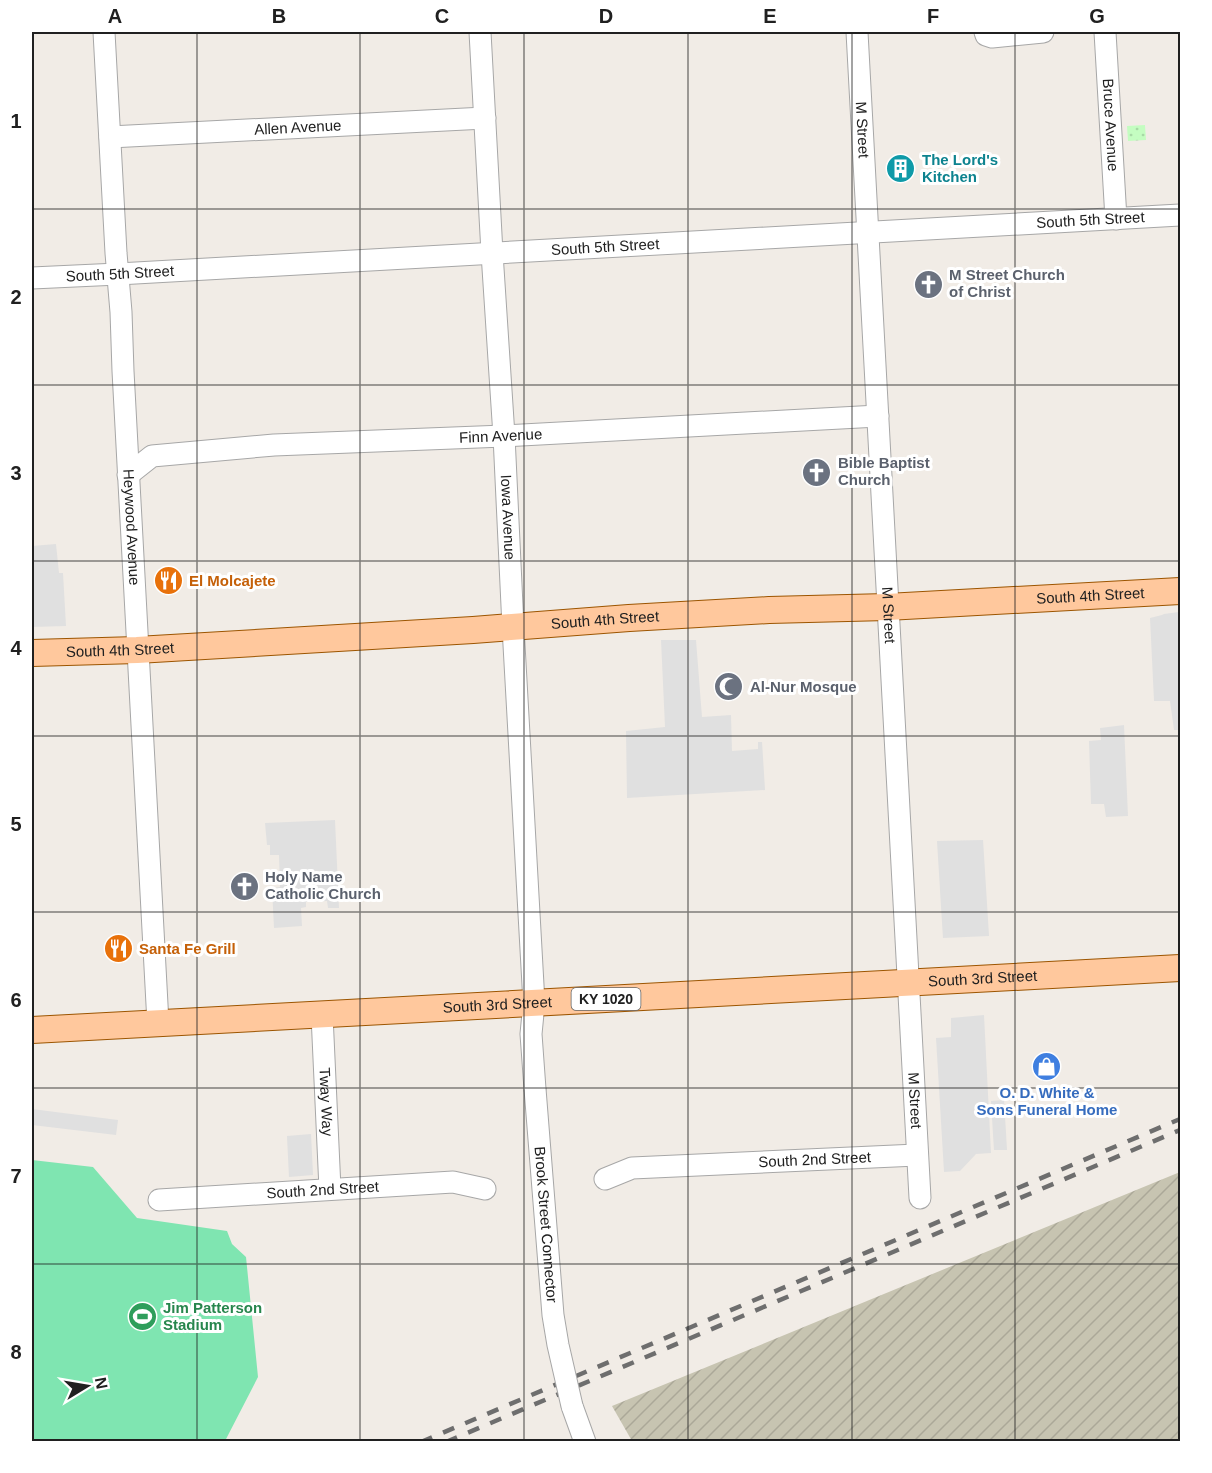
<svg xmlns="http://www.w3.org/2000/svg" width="1212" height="1473" viewBox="0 0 1212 1473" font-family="Arial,sans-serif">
<defs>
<pattern id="construction-furrows" width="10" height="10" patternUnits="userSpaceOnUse" patternTransform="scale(1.5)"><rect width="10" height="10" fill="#c7c4b1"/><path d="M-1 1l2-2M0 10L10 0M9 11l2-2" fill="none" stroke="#aba898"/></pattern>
<pattern id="park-dots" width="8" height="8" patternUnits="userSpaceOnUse" patternTransform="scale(1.5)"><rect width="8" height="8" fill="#c4fdc1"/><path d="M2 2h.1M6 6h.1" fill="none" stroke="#a8d9a6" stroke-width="1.8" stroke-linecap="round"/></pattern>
</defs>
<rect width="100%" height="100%" fill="#f1ece6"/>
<polygon fill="url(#construction-furrows)" points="1180,1172 1180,1441 632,1441 612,1406"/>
<polygon fill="url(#park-dots)" points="1145,125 1146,140 1128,141 1127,126"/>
<polygon fill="#7fe5b1" points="32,1160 93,1167 137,1218 227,1231 232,1244 246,1257 258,1377 225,1441 32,1441"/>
<g fill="#e0e0e0">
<polygon points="56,544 59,573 63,573 66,626 32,627 32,546"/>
<polygon points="1179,612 1180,730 1174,730 1170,701 1154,701 1150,618 1162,615 1164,614"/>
<polygon points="661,640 696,640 702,717 731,715 732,751 758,749 758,742 762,742 765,790 627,798 626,731 665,727"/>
<polygon points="1124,725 1128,816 1106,817 1104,804 1091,804 1089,741 1101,740 1100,728"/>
<polygon points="335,820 339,908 328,908 327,901 306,902 306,907 301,908 302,926 274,928 272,888 280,887 279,855 270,855 270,845 267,845 265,823"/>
<polygon points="983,840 989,936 943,938 937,841"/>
<polygon points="984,1015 991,1153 976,1154 960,1171 944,1172 936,1038 951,1037 951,1018"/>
<polygon points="1004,1100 1007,1150 994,1150 991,1101"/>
<polygon points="32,1109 118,1120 116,1135 32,1125"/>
<polygon points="311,1134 313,1175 289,1177 287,1136"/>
</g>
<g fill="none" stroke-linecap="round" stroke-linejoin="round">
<defs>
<g id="minor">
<path id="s1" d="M104 32 116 253 121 312 123 371 158 1023"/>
<path id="s2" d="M480 32 492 253 504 436 513 627 534 1003 531 1034 535 1089"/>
<path id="s3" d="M857 32 920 1198"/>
<polyline points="985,32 986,35 992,37 1043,32"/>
<path id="s4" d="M1105 32 1116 219"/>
<path id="s5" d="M110 137 485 118"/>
<path id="s6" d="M32 278 118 274 1180 215"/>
<path id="s7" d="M128 475 152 456 274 445 504 436 878 416"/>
<path id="s8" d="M322 1015 330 1189"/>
<path id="s9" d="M605 1179 632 1168 917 1155"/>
<path id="s10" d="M159 1200 453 1182 485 1189"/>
<polyline points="572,1406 585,1442"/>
</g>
<g id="major">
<path id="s11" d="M32 653 137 650 473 630 629 618 769 610 887 607 1180 591"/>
<path id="s12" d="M32 1030 1180 968"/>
</g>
</defs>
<use href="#minor" stroke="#a7a7a7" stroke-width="23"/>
<use href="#major" stroke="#9c5500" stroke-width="28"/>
<use href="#minor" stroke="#fff" stroke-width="21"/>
<use href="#major" stroke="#ffc89d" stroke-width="26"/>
<g stroke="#6e6e6e" stroke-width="4.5" stroke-dasharray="12 12" stroke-linecap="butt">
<polyline points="421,1442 1180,1119"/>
<polyline points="446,1442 1180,1130"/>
</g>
<defs>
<g id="minor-bridge">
<path id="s13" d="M535 1089 553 1315 558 1345 572 1406"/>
</g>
</defs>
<use href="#minor-bridge" stroke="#a7a7a7" stroke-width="23" stroke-linecap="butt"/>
<use href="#minor-bridge" stroke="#fff" stroke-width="21"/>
</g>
<path fill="none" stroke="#202020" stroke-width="1.5" stroke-opacity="0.55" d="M197 32V1442M360 32V1442M524 32V1442M688 32V1442M852 32V1442M1015 32V1442M32 209H1180M32 385H1180M32 561H1180M32 736H1180M32 912H1180M32 1088H1180M32 1264H1180"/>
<defs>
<symbol id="building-disc" viewBox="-11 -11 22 22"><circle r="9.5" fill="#0f9aa8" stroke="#fff"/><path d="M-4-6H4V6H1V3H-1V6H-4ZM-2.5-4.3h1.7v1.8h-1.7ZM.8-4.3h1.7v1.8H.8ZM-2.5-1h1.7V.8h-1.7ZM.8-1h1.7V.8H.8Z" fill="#fff"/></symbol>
<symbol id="church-disc" viewBox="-11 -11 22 22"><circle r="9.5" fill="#6b7280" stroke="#fff"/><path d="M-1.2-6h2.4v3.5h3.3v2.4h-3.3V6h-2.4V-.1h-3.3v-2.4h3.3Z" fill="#fff"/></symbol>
<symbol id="restaurant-disc" viewBox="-11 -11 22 22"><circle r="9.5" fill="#e8710a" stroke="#fff"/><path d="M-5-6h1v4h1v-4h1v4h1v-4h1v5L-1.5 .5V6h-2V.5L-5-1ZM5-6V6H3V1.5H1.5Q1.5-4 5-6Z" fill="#fff"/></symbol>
<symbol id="mosque-disc" viewBox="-11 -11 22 22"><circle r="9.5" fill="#6b7280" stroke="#fff"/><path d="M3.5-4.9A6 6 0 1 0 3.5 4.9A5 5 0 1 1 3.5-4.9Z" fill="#fff"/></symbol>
<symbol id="shop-disc" viewBox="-11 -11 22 22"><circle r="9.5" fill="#3f7fe0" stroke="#fff"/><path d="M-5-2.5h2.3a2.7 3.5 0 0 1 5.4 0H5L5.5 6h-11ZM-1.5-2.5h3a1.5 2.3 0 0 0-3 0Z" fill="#fff"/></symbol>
<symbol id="stadium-disc" viewBox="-11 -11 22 22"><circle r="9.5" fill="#2e9e5b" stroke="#fff"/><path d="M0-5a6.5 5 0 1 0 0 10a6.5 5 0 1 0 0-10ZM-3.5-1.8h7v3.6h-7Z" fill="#fff"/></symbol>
</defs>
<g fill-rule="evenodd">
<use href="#building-disc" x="884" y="152" width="33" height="33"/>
<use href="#church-disc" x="912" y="268" width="33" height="33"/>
<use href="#church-disc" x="800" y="456" width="33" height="33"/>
<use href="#restaurant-disc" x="152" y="564" width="33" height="33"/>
<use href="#mosque-disc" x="712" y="670" width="33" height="33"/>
<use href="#church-disc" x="228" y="870" width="33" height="33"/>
<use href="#restaurant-disc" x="102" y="932" width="33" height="33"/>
<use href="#shop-disc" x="1030" y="1050" width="33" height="33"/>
<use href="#stadium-disc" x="126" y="1300" width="33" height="33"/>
</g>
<g text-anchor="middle" stroke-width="6" stroke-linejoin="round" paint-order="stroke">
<rect fill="#fff" stroke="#636363" stroke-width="1.5" x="571.5" y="988" width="69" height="22" rx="4.5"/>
<g font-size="14" font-weight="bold" fill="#202020">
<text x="606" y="1004">KY 1020</text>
</g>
<g font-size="15" fill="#202020" stroke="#fff">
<text dy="5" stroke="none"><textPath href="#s4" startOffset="93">Bruce Avenue</textPath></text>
<text dy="5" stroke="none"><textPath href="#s5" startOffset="188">Allen Avenue</textPath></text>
<text dy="5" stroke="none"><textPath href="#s3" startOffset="98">M Street</textPath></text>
<text dy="5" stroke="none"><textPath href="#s6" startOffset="1060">South 5th Street</textPath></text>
<text dy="5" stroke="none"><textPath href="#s6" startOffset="574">South 5th Street</textPath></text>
<text dy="5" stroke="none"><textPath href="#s6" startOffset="88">South 5th Street</textPath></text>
<text dy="5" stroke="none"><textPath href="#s7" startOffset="380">Finn Avenue</textPath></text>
<text dy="5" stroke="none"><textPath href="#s2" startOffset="486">Iowa Avenue</textPath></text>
<text dy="5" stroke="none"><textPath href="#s1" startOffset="496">Heywood Avenue</textPath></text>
<text dy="5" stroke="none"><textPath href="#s11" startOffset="1060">South 4th Street</textPath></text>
<text dy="5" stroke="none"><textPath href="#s3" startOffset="584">M Street</textPath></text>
<text dy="5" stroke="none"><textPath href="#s11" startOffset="574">South 4th Street</textPath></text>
<text dy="5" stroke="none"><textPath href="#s11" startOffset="88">South 4th Street</textPath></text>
<text dy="5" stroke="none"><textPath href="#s12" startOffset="952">South 3rd Street</textPath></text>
<text dy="5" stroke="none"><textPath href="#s12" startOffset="466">South 3rd Street</textPath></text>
<text dy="5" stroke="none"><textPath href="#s3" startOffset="1070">M Street</textPath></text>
<text dy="5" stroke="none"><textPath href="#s8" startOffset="87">Tway Way</textPath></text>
<text dy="5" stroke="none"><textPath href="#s9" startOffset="212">South 2nd Street</textPath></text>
<text dy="5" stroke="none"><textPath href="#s10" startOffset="164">South 2nd Street</textPath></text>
<text dy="5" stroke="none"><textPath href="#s13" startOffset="136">Brook Street Connector</textPath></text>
</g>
<g font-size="15" font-weight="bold" fill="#0d838f" stroke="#fff" text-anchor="start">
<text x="922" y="165">The Lord's<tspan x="922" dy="17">Kitchen</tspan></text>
</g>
<g font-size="15" font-weight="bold" fill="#5b616d" stroke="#fff" text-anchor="start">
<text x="949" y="280">M Street Church<tspan x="949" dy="17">of Christ</tspan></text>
<text x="838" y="468">Bible Baptist<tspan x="838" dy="17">Church</tspan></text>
<text x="750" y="692">Al-Nur Mosque</text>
<text x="265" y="882">Holy Name<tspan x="265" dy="17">Catholic Church</tspan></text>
</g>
<g font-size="15" font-weight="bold" fill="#c56008" stroke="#fff" text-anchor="start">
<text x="189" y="586">El Molcajete</text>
<text x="139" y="954">Santa Fe Grill</text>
</g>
<g font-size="15" font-weight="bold" fill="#366cbe" stroke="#fff">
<text x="1047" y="1098">O. D. White &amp;<tspan x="1047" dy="17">Sons Funeral Home</tspan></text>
</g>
<g font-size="15" font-weight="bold" fill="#27864d" stroke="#fff" text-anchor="start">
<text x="163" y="1313">Jim Patterson<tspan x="163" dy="17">Stadium</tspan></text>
</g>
</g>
<rect width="1212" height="1473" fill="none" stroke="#ffffff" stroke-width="66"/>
<g transform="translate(87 1386) rotate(79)" stroke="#ffffff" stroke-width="4.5" paint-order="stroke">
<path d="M0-4.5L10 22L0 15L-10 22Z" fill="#202020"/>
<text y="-9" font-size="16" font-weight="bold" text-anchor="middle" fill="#202020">N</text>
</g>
<rect x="33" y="33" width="1146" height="1407" fill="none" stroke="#202020" stroke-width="2"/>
<g font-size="20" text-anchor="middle" font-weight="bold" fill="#202020">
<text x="115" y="23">A</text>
<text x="279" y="23">B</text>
<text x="442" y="23">C</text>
<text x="606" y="23">D</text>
<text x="770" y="23">E</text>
<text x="933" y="23">F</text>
<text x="1097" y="23">G</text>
<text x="16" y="128">1</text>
<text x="16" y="304">2</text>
<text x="16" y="480">3</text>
<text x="16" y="655">4</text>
<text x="16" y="831">5</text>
<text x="16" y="1007">6</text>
<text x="16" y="1183">7</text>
<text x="16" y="1359">8</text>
</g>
</svg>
